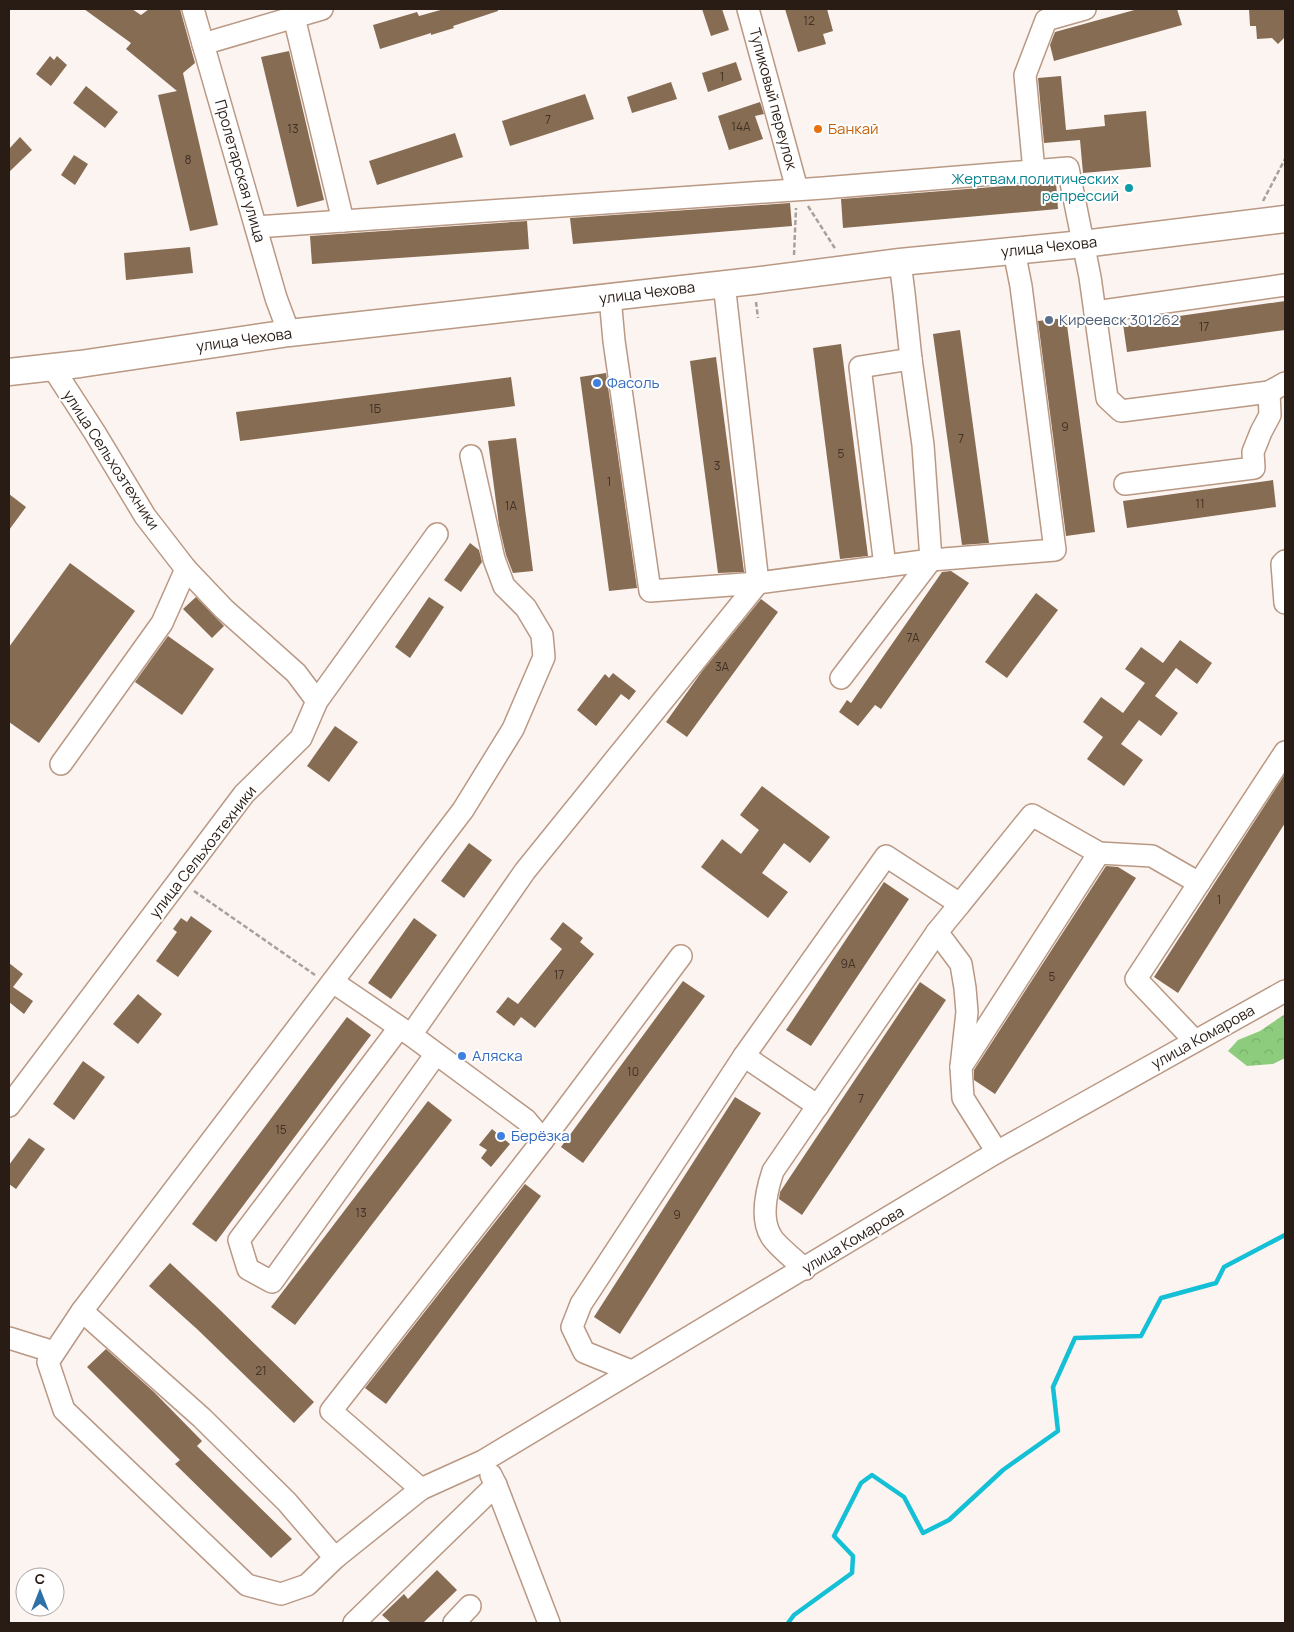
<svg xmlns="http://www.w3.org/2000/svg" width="1294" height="1632" viewBox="0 0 1294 1632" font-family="Manrope,sans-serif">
<defs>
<pattern id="forest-crowns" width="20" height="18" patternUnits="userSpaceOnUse" patternTransform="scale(1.25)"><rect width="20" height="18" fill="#8dcc7d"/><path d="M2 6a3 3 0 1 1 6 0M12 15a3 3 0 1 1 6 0" fill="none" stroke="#7aaf6b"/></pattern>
</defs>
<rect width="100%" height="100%" fill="#fcf4f0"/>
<polygon fill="url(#forest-crowns)" points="1285,1014 1285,1058 1273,1064 1247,1066 1228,1051 1238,1040 1260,1031"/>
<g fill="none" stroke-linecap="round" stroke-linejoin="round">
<polyline stroke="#14c0d6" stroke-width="4.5" points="788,1623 794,1615 852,1573 853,1556 834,1536 861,1483 872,1475 904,1497 923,1533 949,1520 1003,1470 1058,1431 1053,1387 1075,1338 1141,1336 1161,1298 1216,1283 1224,1267 1285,1235"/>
</g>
<g fill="#876c54">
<polygon points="84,9 132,9 141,15 149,9 180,9 195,63 183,73 218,225 190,231 158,95 177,91 126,49 131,43"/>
<polygon points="444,9 498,9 498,11 453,26 454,28 431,35 431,33 380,49 373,25 417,12 419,16"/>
<polygon points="702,9 722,9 729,30 711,36"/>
<polygon points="785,9 827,9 833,31 823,34 826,44 798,52"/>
<polygon points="1138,9 1177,9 1182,25 1054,61 1050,45 1055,32"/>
<polygon points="1249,9 1285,9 1285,37 1278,44 1272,38 1257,39 1256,26 1250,26"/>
<polygon points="289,51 324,200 297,207 261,57"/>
<polygon points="50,56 54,60 57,56 67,65 51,86 36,74"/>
<polygon points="736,62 742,80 708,92 702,73"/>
<polygon points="1061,76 1066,130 1105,126 1104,115 1146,111 1151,167 1083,173 1080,140 1044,143 1038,78"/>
<polygon points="671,82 677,99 632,113 627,97"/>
<polygon points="86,86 118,112 105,128 73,103"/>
<polygon points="585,94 594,119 510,146 502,121"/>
<polygon points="760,102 764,114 755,116 763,139 729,150 718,116"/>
<polygon points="455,133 463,157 377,185 369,161"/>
<polygon points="20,137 32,150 9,172 9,149"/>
<polygon points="74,155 88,164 75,185 61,175"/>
<polygon points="1056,182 1058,209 843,228 841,199"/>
<polygon points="790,203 792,226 573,244 570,218"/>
<polygon points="527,221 529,249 312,264 310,236"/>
<polygon points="190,247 193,273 126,280 124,253"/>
<polygon points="1285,301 1285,330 1127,352 1123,324"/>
<polygon points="1066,318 1095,532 1066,536 1038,321"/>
<polygon points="960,330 989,543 962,545 933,334"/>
<polygon points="841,344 868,556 840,559 813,348"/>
<polygon points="716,357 744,572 718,573 690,361"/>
<polygon points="606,373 637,588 609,591 580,377"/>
<polygon points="511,377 515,406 240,441 236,412"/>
<polygon points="516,438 533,571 513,573 506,555 499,525 488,441"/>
<polygon points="1273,480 1276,507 1127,528 1123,501"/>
<polygon points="9,494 26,507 9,530"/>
<polygon points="470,543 479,550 482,562 461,592 444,580"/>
<polygon points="70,563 135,611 39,743 9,722 9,647"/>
<polygon points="951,571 969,583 881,709 875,705 858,726 839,712 847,700 851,703 942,572"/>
<polygon points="1036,593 1058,610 1007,678 985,662"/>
<polygon points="196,597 224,626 212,638 183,609"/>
<polygon points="429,597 444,607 410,658 395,647"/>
<polygon points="761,599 778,612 687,737 666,722 703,670"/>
<polygon points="168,636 214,669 182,715 135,682"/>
<polygon points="1180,640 1212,663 1197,684 1176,668 1155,696 1178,713 1161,736 1139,720 1121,744 1143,760 1124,786 1087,759 1103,737 1083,722 1101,697 1123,713 1145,683 1125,669 1141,647 1163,663"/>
<polygon points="613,673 636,691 629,700 621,694 596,726 577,710 605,674 609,678"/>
<polygon points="335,726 358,742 329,782 307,766"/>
<polygon points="1285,774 1285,823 1178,993 1154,977"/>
<polygon points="762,786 830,837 810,863 784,843 762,873 788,892 768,918 701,867 722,839 741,854 759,830 740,815"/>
<polygon points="469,843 492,860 464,898 441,881"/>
<polygon points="1106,866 1118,867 1136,878 995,1094 974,1080 974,1070"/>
<polygon points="884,882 909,899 811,1046 786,1030"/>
<polygon points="191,916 212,931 178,977 156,961 177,932 173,929 181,918 187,922"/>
<polygon points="414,918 437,935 391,999 368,983"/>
<polygon points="563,922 583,938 580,942 594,954 535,1028 521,1017 514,1026 496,1012 508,997 518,1004 562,949 550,939"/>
<polygon points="9,963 23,974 13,987 33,1001 24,1014 9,1002"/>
<polygon points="683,981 705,996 583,1163 561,1147"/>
<polygon points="920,982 946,1000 802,1215 779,1199 780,1192"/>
<polygon points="138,994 162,1014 138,1044 113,1024"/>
<polygon points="347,1017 371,1035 216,1242 192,1224"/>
<polygon points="83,1061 105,1077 74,1120 53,1104"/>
<polygon points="735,1097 761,1113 620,1334 594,1317"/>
<polygon points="428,1101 452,1120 295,1325 271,1307"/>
<polygon points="492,1129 510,1144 491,1167 481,1158 487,1150 479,1145"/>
<polygon points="29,1138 45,1149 16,1189 9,1184 9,1165"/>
<polygon points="525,1184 541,1196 386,1404 365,1388"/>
<polygon points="170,1263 217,1307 314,1402 294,1423 197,1329 149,1286"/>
<polygon points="106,1349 154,1392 202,1441 197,1446 292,1539 271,1558 175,1464 180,1460 87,1367"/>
<polygon points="437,1570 457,1590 423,1623 391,1623 382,1615 404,1594 408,1599"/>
</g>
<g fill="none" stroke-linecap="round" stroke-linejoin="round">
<defs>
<g id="minor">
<polyline points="193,9 276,298 289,333"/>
<polyline points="748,9 797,189"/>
<polyline points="294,17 343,221"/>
<polyline points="203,44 322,9"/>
<polyline points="1034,171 1025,75 1046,20 1085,9"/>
<polyline points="256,227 823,188 1068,168 1090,277 1107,398 1121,411 1269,392 1270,415 1261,432 1253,452 1254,468 1125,484"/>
<polyline points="610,297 614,341 650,591 758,583 931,560 1055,550 1021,286 1014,251"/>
<polyline points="1095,312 1285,285"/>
<polyline points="1269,392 1285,383"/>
<polyline points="471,456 494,559 504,586 526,608 542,635 544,657 513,729 463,810 82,1311 48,1362 64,1410 247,1585 281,1594 307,1585 335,1558 421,1489 483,1461 997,1152 1285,991"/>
<polyline points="1285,561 1282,564 1285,603"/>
<polyline points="885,566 860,367 911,359"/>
<polyline points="841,678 931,560 923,445 911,359 904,293 900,262"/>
<polyline points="317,701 437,534"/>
<polyline points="61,764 162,623 186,569"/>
<polyline points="937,932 961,964 965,988 967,1012 961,1067 963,1098 997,1152"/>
<polyline points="333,982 411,1035 526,1120 543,1140 331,1411 421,1489"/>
<polyline points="399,1028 239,1240 248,1269 272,1282 436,1054"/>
<polyline points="411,1035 525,871 758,583 724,283"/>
<polyline points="1195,1041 1136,979 1285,752"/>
<polyline points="744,1056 818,1106"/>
<polyline points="961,1067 1099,853"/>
<polyline points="9,1106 244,794 301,738 317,701 296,673 224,609 186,569 145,516 95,433 53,368"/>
<polyline points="543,1140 681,956"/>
<path d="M805 1269C797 1262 775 1244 771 1236 760 1218 767 1189 773 1171L937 932 960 904"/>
<polyline points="82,1311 202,1418 287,1502 335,1558"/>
<polyline points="9,1338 54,1352"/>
<polyline points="631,1371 584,1352 572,1327 581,1304 744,1056 886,856 960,904 1032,815 1099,853 1152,856 1199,883"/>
<polyline points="491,1475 496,1485 549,1623"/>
<polyline points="354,1623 496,1485"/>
<polyline points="454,1623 470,1606"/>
</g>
<polyline id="major" points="9,372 80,364 289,333 753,281 900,262 1083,244 1285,219"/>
</defs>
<use href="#minor" stroke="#b99884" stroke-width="24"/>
<use href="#major" stroke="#b99884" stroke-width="29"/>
<g stroke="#a9a09a" stroke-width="2.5" stroke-dasharray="5 2.5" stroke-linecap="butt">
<polyline points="1263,201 1285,159"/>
<polyline points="808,206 836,250"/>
<polyline points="794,255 796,208"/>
<polyline points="756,302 758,318"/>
<polyline points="194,891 315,975"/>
</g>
<use href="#minor" stroke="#fff" stroke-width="21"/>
<use href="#major" stroke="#fff" stroke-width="26"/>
</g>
<circle fill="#e8710a" stroke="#fff" stroke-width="2" cx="818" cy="129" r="5"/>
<circle fill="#0f9aa8" stroke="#fff" stroke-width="2" cx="1129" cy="188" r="5"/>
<circle fill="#5c6f8a" stroke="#fff" stroke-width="2" cx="1049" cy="320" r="5"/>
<g fill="#3f7fe0" stroke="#fff" stroke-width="2">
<circle cx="597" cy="383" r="5"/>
<circle cx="462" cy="1056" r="5"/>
<circle cx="501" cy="1136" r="5"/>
</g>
<g text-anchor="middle" stroke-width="4" stroke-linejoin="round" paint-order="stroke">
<g font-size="12" fill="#403025">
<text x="809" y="25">12</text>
<text x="722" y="81">1</text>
<text x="548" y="124">7</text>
<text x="741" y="131">14А</text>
<text x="293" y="133">13</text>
<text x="188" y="164">8</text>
<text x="1204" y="331">17</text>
<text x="375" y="413">1Б</text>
<text x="1065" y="431">9</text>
<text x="961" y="443">7</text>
<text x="841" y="458">5</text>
<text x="717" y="470">3</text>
<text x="609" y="486">1</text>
<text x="1200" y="508">11</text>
<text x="511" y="510">1А</text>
<text x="913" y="642">7А</text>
<text x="722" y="671">3А</text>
<text x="1219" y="904">1</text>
<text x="848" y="968">9А</text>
<text x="559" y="979">17</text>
<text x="1052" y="981">5</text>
<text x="633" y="1076">10</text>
<text x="861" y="1103">7</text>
<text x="281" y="1134">15</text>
<text x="361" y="1217">13</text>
<text x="677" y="1219">9</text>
<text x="261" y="1375">21</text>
</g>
<g font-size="15" fill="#291c15" stroke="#fff">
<text transform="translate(773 99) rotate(75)" y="5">Тупиковый переулок</text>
<text transform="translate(240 171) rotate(74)" y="5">Пролетарская улица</text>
<text transform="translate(1049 247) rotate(-6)" y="5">улица Чехова</text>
<text transform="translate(647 293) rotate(-7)" y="5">улица Чехова</text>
<text transform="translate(244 340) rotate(-8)" y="5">улица Чехова</text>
<text transform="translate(111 460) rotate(57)" y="5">улица Сельхозтехники</text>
<text transform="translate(203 852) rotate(-52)" y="5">улица Сельхозтехники</text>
<text transform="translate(1203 1037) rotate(-29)" y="5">улица Комарова</text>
<text transform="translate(853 1240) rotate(-31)" y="5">улица Комарова</text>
</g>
<g font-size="15" fill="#c56008" stroke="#fff" text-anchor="start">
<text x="828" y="134">Банкай</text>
</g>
<g font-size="15" fill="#0d838f" stroke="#fff" text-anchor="end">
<text x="1119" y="184">Жертвам политических<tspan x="1119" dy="17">репрессий</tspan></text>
</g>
<g font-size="15" fill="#4e5e75" stroke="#fff" text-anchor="start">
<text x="1059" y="325">Киреевск 301262</text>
</g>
<g font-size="15" fill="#366cbe" stroke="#fff" text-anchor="start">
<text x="607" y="388">Фасоль</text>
<text x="472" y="1061">Аляска</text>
<text x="511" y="1141">Берёзка</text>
</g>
</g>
<rect width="1294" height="1632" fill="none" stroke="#291c15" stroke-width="20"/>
<g transform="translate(40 1592)"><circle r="24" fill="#ffffff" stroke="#a9a4a1"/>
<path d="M0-4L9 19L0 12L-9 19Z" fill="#2f70a6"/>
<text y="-8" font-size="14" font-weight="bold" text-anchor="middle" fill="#291c15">С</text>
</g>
</svg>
